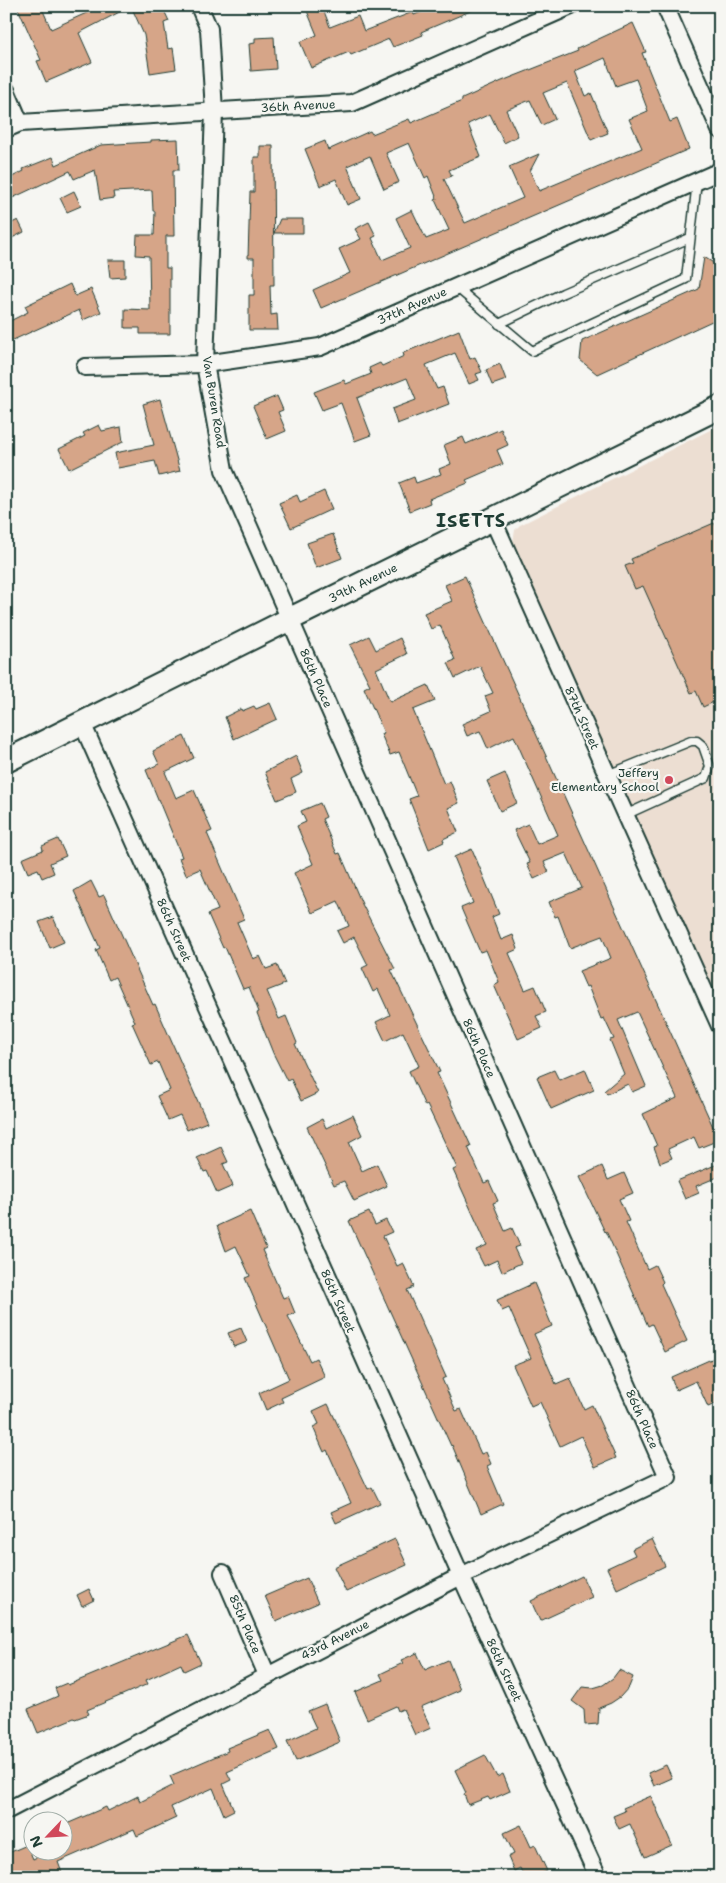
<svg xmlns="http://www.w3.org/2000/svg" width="726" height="1883" viewBox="0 0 726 1883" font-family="'Shantell Sans',sans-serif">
<rect width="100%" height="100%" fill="#f6f6f2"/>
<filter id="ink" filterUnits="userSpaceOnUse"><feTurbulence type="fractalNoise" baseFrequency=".02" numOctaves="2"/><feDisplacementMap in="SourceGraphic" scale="10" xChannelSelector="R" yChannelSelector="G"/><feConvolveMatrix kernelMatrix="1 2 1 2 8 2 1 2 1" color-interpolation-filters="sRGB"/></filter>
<g filter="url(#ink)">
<polygon fill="#ecded2" points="720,425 720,1008 515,551 513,542 515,530 520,525"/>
<g fill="#d6a588" stroke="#1f3d34" fill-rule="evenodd">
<polygon points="17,6 41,6 51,29 102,6 162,6 169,21 164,23 168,49 173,48 176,69 150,73 144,35 131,6 79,33 92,62 46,82 37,61 41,60"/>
<polygon points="305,6 322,6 330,27 358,16 364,31 413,12 414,15 436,6 482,6 421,32 423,35 393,47 389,39 351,55 349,52 311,68 300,42 317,35"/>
<path d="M633 23 646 52 642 53 670 122 677 119 689 149 321 308 313 290 350 273 339 249 361 239 355 229 369 222 376 236 372 238 382 260 410 248 396 218 412 210 426 239 449 230 435 200 437 199 428 176 425 178 409 143 386 153 399 182 384 189 370 156 347 166 361 199 347 205 336 179 320 186 305 149 325 141 328 150 370 131 372 134 409 119 411 123 462 101V99L502 81 578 51 577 49ZM605 58 616 86 636 79 648 111 629 119 642 148 539 191 530 171 539 154 509 167 523 198 465 223 444 179 452 176 449 170 481 157 468 124 490 114 504 143 518 136 506 110 530 100 542 125 555 119 543 93 567 83 591 140 608 133 591 93 585 96 575 71Z"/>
<polygon points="274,37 276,69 251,71 249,44 255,43 255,38"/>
<polygon points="178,139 179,170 173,170 174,236 166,236 166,268 170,268 170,334 140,334 140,328 125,328 125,309 150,310 149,256 136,255 137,235 154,235 155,211 153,211 152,190 113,192 114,198 100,200 95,170 74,179 70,171 6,201 6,180 24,171 23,169 53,157 56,165 101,145 151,142 151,140"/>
<polygon points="260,146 273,146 274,285 270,285 271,315 277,314 278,330 249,330 249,295 254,295 254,258 248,258 250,192 254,192 254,157 260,157"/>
<polygon points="74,191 81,206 67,212 60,198"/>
<polygon points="280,219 303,219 303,233 274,233"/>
<polygon points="18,220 24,232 6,241 6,226"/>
<polygon points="704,257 720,267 720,327 712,321 597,374 580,360 582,341 699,289"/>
<polygon points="108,260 125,260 125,277 110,278"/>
<polygon points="70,284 75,296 91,289 101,312 83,320 79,310 11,341 6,330 6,323 28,312 25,306"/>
<polygon points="459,330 470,359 475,357 482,372 476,374 479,380 469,384 455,353 426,365 437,389 443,387 449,404 397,424 392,409 416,400 407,378 357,398 371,435 355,441 341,403 322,410 314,392 344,380 346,384 371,374 369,368 380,363 382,366 404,356 403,353"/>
<polygon points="500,364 506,380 492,385 486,370"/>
<polygon points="277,396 283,410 278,412 286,431 267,439 253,406"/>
<polygon points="160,399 180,471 159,476 155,461 118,468 115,453 154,445 143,404"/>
<polygon points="99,425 102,431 121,427 123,442 69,469 59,449 85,436 83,433"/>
<polygon points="501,429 508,445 497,450 503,464 466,480 468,483 429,499 430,503 410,511 399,483 414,477 416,483 441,474 439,469 451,464 444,445 463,437 466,444"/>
<polygon points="324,491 332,509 291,528 279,503 297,495 300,502"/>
<polygon points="714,523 716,526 720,524 720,699 703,707 696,691 691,693 643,586 635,589 625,566 633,563 631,559"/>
<polygon points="333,534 342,558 316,568 307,543"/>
<polygon points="465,576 719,1140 699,1148 694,1137 668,1149 672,1158 660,1163 654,1147 657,1146 643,1114 677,1098 637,1012 618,1020 646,1086 632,1092 628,1084 607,1094 604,1091 624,1074 610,1040 614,1039 604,1018 601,1019 588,986 586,987 579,971 611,958 602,936 570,948 558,916 555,917 549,902 582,888 566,853 544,862 549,872 534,879 527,864 530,863 514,830 528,824 537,844 558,835 514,736 488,749 480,731 467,736 462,724 491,711 485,696 493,693 480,666 455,678 448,663 455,660 440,625 431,629 424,613 452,601 445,585"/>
<polygon points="369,636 376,650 400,638 407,654 376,669 390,702 428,685 435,701 413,710 444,784 450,781 459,803 448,808 458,832 443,839 444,842 429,849 409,799 417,796 399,752 390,755 381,734 384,733 364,688 370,685 350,645"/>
<polygon points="270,703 277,719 234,739 225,717 241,709 242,711 254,706 256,709"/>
<polygon points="184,736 194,758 165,772 176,798 194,790 212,831 207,833 244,919 237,922 253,959 260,956 266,969 277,965 285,984 267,991 279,1019 286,1016 297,1043 295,1044 318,1093 301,1101 291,1079 287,1081 273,1053 257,1013 259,1012 249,987 243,989 225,947 223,948 208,914 218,910 200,869 186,875 179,858 182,857 146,770 159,764 153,751"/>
<polygon points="296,756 303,773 291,779 296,792 277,800 265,772"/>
<polygon points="505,773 517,803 500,811 487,781"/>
<polygon points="320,803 326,817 322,819 337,854 340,853 362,904 395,969 391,970 440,1072 437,1073 471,1146 468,1147 484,1183 489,1181 498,1201 493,1203 505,1231 512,1228 520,1246 514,1248 521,1263 502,1272 497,1260 484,1266 476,1250 487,1245 453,1170 457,1168 427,1105 425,1106 409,1071 419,1066 403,1032 385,1041 376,1022 390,1015 378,989 373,992 362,968 368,965 354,937 343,943 337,931 349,926 338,901 312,913 294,873 313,864 297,826 306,822 301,811"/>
<polygon points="58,839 66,856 50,863 54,873 42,878 38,869 28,873 22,859 43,850 42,846"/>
<polygon points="472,849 499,914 492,917 501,940 513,935 518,949 509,953 525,990 535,986 546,1012 536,1016 542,1028 518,1039 494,985 499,982 486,950 480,952 461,908 473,903 454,857"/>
<polygon points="91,881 99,897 104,895 153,1005 155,1004 207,1122 187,1130 180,1115 168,1120 157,1096 170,1090 158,1062 151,1065 132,1023 135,1022 115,977 109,980 96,950 100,948 74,891"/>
<polygon points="53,917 64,942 50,948 39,922"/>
<polygon points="585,1069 594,1090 551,1109 537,1077 554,1070 559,1080"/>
<polygon points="353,1115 362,1135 349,1142 362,1171 377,1164 387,1186 354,1201 344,1181 334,1185 307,1127 322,1119 326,1128"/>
<polygon points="221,1147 228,1162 223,1164 233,1186 217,1193 207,1171 204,1172 197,1158"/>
<polygon points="720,1163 720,1176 696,1186 699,1193 685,1199 677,1181"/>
<polygon points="602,1166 608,1180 624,1173 633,1193 619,1199 629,1221 626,1222 647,1269 655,1265 663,1282 661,1284 687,1341 665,1352 652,1324 648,1326 606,1231 605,1232 579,1177"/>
<polygon points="250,1211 266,1248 262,1250 283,1298 288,1296 295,1313 288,1316 310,1361 316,1358 325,1377 281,1398 283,1402 266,1410 259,1393 289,1379 245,1278 250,1276 236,1246 226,1251 217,1226"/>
<polygon points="369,1212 375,1225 386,1220 392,1232 383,1236 397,1266 403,1263 414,1287 407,1290 446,1377 442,1379 456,1411 461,1409 481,1454 486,1452 491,1464 487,1466 503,1504 481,1514 452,1445 451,1446 349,1221"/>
<polygon points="534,1283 552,1326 534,1334 556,1384 570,1378 584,1409 592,1405 616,1458 595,1467 581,1436 560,1446 540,1402 531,1406 513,1365 531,1358 509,1308 502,1311 497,1300"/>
<polygon points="241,1328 247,1342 234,1347 228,1333"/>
<polygon points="716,1357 720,1366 720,1402 708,1407 696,1381 676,1390 671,1377"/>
<polygon points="328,1404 368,1489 372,1487 380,1503 336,1523 331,1512 351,1503 327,1450 324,1452 313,1427 319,1424 313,1411"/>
<polygon points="395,1539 407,1565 346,1592 334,1567"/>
<polygon points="652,1539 665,1566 617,1589 607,1568 635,1555 632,1549"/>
<polygon points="582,1576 592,1597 540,1621 531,1601"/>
<polygon points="307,1578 318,1603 276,1621 265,1596"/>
<polygon points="89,1589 94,1600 82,1606 77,1595"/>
<polygon points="188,1635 201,1663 184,1671 181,1664 146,1680 148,1684 87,1710 89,1714 75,1719 74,1718 38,1733 28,1709 58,1696 55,1688 67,1683 68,1685"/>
<polygon points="417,1653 425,1670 448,1660 460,1690 421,1707 431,1728 415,1735 403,1709 398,1711 396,1706 367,1719 355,1692 383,1680 380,1674 403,1663 401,1660"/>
<polygon points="619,1670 633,1677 629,1687 620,1697 611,1703 599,1708 598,1724 585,1725 584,1710 572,1701 582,1687 593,1688 603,1685 613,1678"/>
<polygon points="325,1704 340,1742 296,1761 287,1741 316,1728 308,1711"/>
<polygon points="270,1730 279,1749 227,1772 231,1780 223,1784 234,1810 224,1815 213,1788 171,1807 176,1818 137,1836 134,1829 58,1862 62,1873 54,1877 6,1877 6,1854 27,1845 33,1859 52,1850 70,1850 62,1834 62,1826 106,1807 108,1811 138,1796 140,1802 174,1785 170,1776 228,1751 227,1748"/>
<polygon points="485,1755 497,1777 503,1774 510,1791 490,1800 488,1797 468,1805 464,1794 466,1793 455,1770"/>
<polygon points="666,1765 672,1778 654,1786 648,1773"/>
<polygon points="651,1796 672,1845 645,1857 630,1824 619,1829 613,1816 625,1811 623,1808"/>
<polygon points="521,1825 531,1847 535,1845 547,1871 535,1877 524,1877 520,1868 514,1871 508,1857 514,1854 504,1833"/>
</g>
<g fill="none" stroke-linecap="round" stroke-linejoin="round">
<defs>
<g id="service">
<polyline points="456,287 532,351 686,279 697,181"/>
<polyline points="499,324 563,293 690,238"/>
<polyline points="607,775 691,741 697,741 703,746 710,766 706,778 625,815"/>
</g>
<g id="minor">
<polyline points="665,6 720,130"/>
<polyline points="6,90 20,123"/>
<polyline points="6,129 20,123 352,103 571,6"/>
<polyline points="85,367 205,364 320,347 720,171"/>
<polyline points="493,520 720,1026"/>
<polyline points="82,723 461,1576 598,1877"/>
<polyline points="223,1573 267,1675"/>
<polyline points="6,1811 461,1576 668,1477 224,470 205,364 214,111 209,29 199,6"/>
</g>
<polyline id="secondary" points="6,761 290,619 720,407"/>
</defs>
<use href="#service" stroke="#1f3d34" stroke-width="11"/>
<use href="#minor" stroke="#1f3d34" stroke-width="20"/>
<use href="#secondary" stroke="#1f3d34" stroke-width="26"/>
<use href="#service" stroke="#f6f6f2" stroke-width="8"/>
<use href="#minor" stroke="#f6f6f2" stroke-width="16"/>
<use href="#secondary" stroke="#f6f6f2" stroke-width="22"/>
</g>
</g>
<circle fill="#d1495b" stroke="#f6f6f2" stroke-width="2" cx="669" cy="780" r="5"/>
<g text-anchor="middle" stroke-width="4.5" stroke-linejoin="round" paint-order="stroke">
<g font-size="12" fill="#1f3d34" stroke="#f6f6f2">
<text transform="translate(298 106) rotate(-3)" y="4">36th Avenue</text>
<text transform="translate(412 306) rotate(-24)" y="4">37th Avenue</text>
<text transform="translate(214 402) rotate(81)" y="4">Van Buren Road</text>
<text transform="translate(363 583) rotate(-26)" y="4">39th Avenue</text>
<text transform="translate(316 678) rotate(66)" y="4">86th Place</text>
<text transform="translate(582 718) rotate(66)" y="4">87th Street</text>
<text transform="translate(174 930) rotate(66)" y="4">86th Street</text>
<text transform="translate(479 1048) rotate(66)" y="4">86th Place</text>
<text transform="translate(338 1301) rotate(66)" y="4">86th Street</text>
<text transform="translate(642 1419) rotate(66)" y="4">86th Place</text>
<text transform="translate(245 1624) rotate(67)" y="4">85th Place</text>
<text transform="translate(335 1640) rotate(-27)" y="4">43rd Avenue</text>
<text transform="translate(504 1670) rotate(65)" y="4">86th Street</text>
</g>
<g font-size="12" fill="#1f3d34" stroke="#f6f6f2" text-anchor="end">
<text x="659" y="777">Jeffery<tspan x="659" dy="14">Elementary School</tspan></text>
</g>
<g font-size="18" font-weight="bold" letter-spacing="1" fill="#1f3d34" stroke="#f6f6f2">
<text x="471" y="527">ISETTS</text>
</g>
</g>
<rect width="726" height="1883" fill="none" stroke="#f6f6f2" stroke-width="25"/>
<rect x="12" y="12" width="701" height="1858" fill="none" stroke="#1f3d34" stroke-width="2" filter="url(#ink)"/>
<g transform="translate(48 1836) rotate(245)"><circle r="24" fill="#f6f6f2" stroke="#a0aca6"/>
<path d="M0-4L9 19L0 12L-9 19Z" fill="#d1495b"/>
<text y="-8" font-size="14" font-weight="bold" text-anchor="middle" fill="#1f3d34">N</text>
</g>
</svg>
